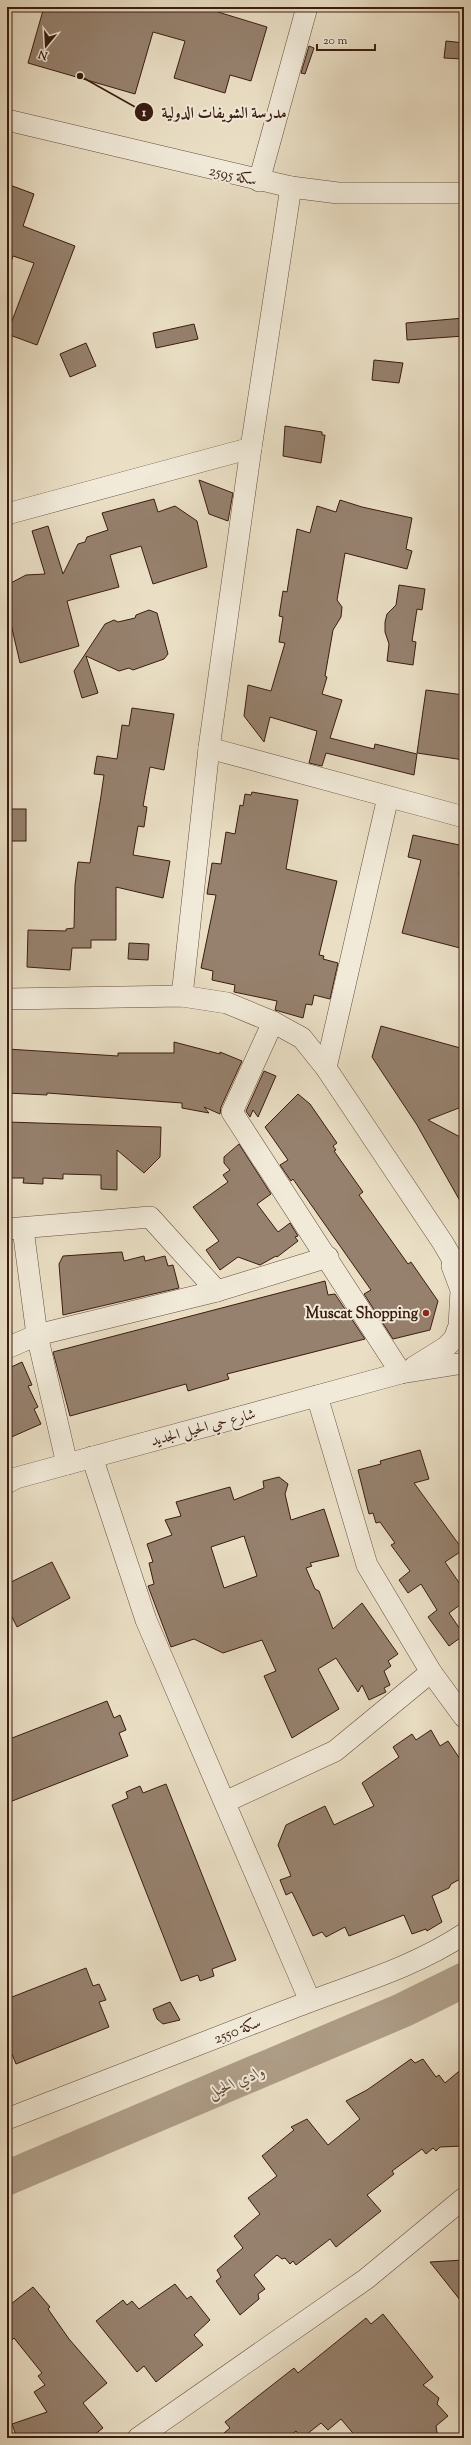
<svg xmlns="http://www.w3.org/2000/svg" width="471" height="2445" viewBox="0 0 471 2445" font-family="'Sorts Mill Goudy',Amiri,serif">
<rect width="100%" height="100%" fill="#eadfc5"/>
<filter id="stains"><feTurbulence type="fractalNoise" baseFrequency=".005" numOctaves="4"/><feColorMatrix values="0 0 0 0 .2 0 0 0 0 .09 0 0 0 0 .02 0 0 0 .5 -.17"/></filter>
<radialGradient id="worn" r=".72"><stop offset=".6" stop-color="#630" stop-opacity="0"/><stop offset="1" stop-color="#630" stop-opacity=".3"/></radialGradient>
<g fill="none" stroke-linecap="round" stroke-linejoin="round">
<polyline stroke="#ae9d87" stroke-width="35" points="7,2178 403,2010 464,1980"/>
</g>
<g fill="#96816e" stroke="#3a1c10" fill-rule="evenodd">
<polygon points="44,7 219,7 218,12 267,27 251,81 230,75 225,93 174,78 185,41 153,32 135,94 28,63"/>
<polygon points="446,41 464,43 462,59 444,58"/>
<polygon points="309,46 314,48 305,74 301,73"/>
<polygon points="7,184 34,194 23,226 75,246 37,345 7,334 34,263 13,256 10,265 7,264"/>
<polygon points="464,318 464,336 407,340 406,323"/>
<polygon points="194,324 198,339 156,348 153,333"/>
<polygon points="86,343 96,366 70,377 60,354"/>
<polygon points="374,360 403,363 399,383 372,380"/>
<polygon points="285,426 322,432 322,435 325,435 321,463 283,456"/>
<polygon points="199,480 233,493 228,521 209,514"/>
<polygon points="154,499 158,512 175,506 197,521 207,567 153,584 141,546 110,555 119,587 67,601 79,646 20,663 7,607 7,585 26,575 45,574 32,531 48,526 63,574 78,544 85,542 87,537 108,530 102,513"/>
<polygon points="340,500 362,507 412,518 406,549 412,551 407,569 345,553 337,600 342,607 341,617 333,630 325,676 327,677 322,694 342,700 330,738 374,749 375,744 417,754 414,775 326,753 322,766 309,763 317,731 270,717 264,742 244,716 248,685 271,691 285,643 279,642 283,617 279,616 283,591 287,592 297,529 310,533 317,506 336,512"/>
<polygon points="399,585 425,589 422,610 417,609 412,641 416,642 413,665 387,661 389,644 385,632 385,622 387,614 396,605"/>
<polygon points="149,610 157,613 168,654 164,659 133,670 129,668 119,671 86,656 98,693 82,698 74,671 105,624 114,620 118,622 135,618 136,615"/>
<polygon points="426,690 464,695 464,760 417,753"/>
<polygon points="132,708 174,714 164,770 150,767 143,806 147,807 144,827 138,826 133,855 170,861 163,898 116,887 116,940 91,940 91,948 72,948 70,970 27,967 28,930 66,931 66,929 74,928 75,885 78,862 90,863 101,796 104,775 94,774 97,756 117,759 122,725 129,726"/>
<polygon points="252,792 298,800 286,869 337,881 319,955 324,956 323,959 338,963 330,999 314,995 312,1005 306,1004 303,1018 275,1010 277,1001 234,992 235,985 212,980 213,971 201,968 216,895 207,894 212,863 221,864 226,832 235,834 240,805 243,806 245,794 251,795"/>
<rect x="7" y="809" width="19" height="32"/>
<polygon points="413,835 464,846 459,874 464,876 464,949 402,933 421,860 408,857"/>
<polygon points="129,943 149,944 148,960 128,959"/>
<polygon points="381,1026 464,1049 464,1106 428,1120 464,1139 464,1208 417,1125 372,1057"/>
<polygon points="174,1042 220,1054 220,1052 242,1061 221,1107 220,1114 204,1107 209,1113 182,1108 182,1103 47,1093 47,1095 7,1093 7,1049 118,1056 118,1053 174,1053"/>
<polygon points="264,1071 276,1076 258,1117 253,1110 250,1117 246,1111"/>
<polygon points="298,1094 310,1104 337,1143 333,1146 336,1150 334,1151 363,1192 359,1195 408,1264 411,1262 438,1301 430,1330 393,1339 364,1294 371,1290 293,1179 291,1181 280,1165 288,1160 265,1127"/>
<polygon points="7,1122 161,1127 160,1157 144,1173 117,1150 117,1190 101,1189 101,1175 63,1174 63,1179 43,1178 43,1184 23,1183 24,1178 7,1178"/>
<polygon points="239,1144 271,1194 257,1204 278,1232 290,1223 298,1236 295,1237 298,1241 277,1257 276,1256 260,1265 238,1257 220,1270 206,1250 219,1241 193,1207 228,1182 223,1175 230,1170 224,1163 224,1157"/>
<polygon points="122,1252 124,1261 144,1256 145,1261 165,1256 168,1266 173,1265 179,1288 63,1315 59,1264 63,1256"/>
<polygon points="325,1281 328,1295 335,1294 365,1339 227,1374 229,1379 188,1391 186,1384 70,1416 53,1352"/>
<polygon points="22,1362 32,1385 28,1386 38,1407 34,1409 41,1424 7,1439 7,1369"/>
<polygon points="420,1450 429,1479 414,1483 463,1550 445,1562 464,1590 464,1602 449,1613 464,1635 449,1646 428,1617 437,1610 421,1584 408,1593 399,1580 410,1571 391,1545 395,1543 380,1522 376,1523 373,1513 369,1514 358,1470 381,1464 380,1461"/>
<path d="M279 1477 288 1484 285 1494 291 1520 324 1509 339 1556 310 1563 312 1566 306 1568 315 1589 319 1591 333 1629 362 1603 398 1654 388 1661 391 1666 384 1671 390 1685 384 1688 386 1692 369 1700 362 1685 358 1692 336 1658 318 1669 339 1709 292 1738 264 1676 276 1671 262 1640 223 1653 194 1639 171 1647 148 1586 154 1584 149 1563 153 1562 147 1544 172 1535 165 1520 181 1516 176 1502 230 1487 234 1500 264 1488 263 1481ZM244 1536 257 1576 224 1588 211 1547Z"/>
<polygon points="52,1562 70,1598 17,1627 12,1617 7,1619 7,1584"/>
<polygon points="107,1701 114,1718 120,1715 126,1730 119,1733 128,1756 7,1803 7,1740"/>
<polygon points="431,1730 440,1746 448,1741 464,1765 464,1877 451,1884 449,1888 432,1896 442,1922 427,1931 426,1929 412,1934 404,1915 349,1936 345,1927 326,1937 322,1932 313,1936 292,1892 286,1895 280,1880 291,1876 278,1845 286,1825 325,1806 334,1825 374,1806 362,1783 399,1757 393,1747 412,1734 416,1740"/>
<polygon points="166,1784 236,1960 212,1969 214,1976 200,1981 198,1975 181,1981 112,1805 128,1798 126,1792 140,1786 143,1793"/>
<polygon points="86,1968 93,1986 99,1984 106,2000 99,2002 109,2027 16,2064 12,2054 7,2056 7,1999"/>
<polygon points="170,2002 180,2020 163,2024 157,2019 153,2009"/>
<polygon points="411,2059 415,2063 423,2059 436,2077 439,2075 445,2083 464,2067 464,2146 440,2147 436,2151 433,2148 426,2154 422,2149 392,2171 394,2174 367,2195 381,2211 336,2247 330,2239 296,2265 293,2261 290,2264 285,2258 282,2259 277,2255 254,2275 265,2289 258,2294 259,2299 240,2315 216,2281 221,2277 217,2270 243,2248 234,2236 260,2214 248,2198 277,2176 262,2156 294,2130 291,2127 307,2119 328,2145 360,2119 346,2101 367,2090"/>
<polygon points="464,2260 464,2305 430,2262"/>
<polygon points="175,2284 187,2299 191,2296 210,2320 194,2335 203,2345 156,2382 144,2366 137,2372 96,2321 123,2300 127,2305 132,2301 139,2309"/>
<polygon points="33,2287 50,2307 48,2309 69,2339 107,2383 83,2403 103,2428 90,2438 84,2434 75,2438 17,2438 12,2424 47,2412 34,2392 45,2385 38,2376 42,2373 14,2338 7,2345 7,2307"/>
<polygon points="383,2314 433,2377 423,2385 439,2398 437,2404 448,2416 436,2426 438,2438 357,2438 341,2419 328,2430 321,2423 302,2438 296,2431 287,2438 218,2438 230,2428 225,2422 294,2368 298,2373 366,2318 371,2324"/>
</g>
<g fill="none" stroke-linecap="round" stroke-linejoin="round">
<defs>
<g id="minor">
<polyline points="7,120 291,187 338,193 464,193"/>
<polyline points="259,181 307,7"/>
<polyline points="7,514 251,448"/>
<polyline points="209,748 464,817"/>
<polyline points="182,996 209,748 251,448 291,187"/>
<polyline points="7,999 182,996 227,1003 273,1022 302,1038 326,1068 443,1243 464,1279"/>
<polyline points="273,1022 232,1112 401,1373"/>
<polyline points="326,1068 388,797"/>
<polyline points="7,1229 150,1217 217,1291"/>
<polyline points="23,1229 37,1335 67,1464"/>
<polyline points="7,1348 37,1335 217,1291 328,1257"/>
<polyline points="414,1367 446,1347 454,1339 459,1326 461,1290 452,1266"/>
<polyline points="317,1396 367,1565 431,1672 464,1717"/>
<polyline points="92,1457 146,1620 310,2001"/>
<polyline points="7,1483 16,1478 401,1373 464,1363"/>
<polyline points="225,1802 335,1751 431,1672"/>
<path d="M7 2119C104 2081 201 2044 298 2006 354 1984 413 1968 464 1934"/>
<polyline points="138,2438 366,2279 464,2198"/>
</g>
</defs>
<use href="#minor" stroke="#664d3d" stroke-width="22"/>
<use href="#minor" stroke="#f1ead9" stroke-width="21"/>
</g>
<circle fill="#8f2418" stroke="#f1ead9" stroke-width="1.5" cx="426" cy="1313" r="4"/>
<g text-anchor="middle" stroke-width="4" stroke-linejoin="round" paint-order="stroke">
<g font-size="15" fill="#3a1c10" stroke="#f1ead9">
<text transform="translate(233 175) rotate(13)" y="5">سكة 2595</text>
<text transform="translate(203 1427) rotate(-15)" y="5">شارع حي الحيل الجديد</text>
<text transform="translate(237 2030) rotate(-21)" y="5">سكة 2550</text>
</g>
<g font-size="15" font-weight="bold" fill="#3a1c10" stroke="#f1ead9" text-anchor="end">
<text x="418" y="1318">Muscat Shopping</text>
</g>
<g font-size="16" font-style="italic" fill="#63493a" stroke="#f1ead9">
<text transform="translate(236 2081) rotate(-23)" y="6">وادي الحيل</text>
</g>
</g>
<path fill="none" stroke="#3a1c10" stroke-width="1.5" d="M80 76L144 112"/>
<g fill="#3a1c10" stroke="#f1ead9" stroke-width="1.5">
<circle cx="80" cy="76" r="4"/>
<circle cx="144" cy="112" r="10"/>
</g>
<g font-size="12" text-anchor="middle" font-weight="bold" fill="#fff">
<text x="144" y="116">1</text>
</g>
<g font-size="16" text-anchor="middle" font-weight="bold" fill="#3a1c10" stroke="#f1ead9" stroke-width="4" stroke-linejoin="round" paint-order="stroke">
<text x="224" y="118">مدرسة الشويفات الدولية</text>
</g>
<rect width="471" height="2445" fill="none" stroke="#eadfc5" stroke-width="24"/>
<rect x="8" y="8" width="455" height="2429" fill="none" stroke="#3a1c10" stroke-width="2"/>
<rect x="12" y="12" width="447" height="2421" fill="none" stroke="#3a1c10"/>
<g transform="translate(46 46) rotate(198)" stroke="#f1ead9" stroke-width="3" paint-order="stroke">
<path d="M0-3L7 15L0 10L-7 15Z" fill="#3a1c10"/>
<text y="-6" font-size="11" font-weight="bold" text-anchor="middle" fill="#3a1c10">N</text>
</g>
<path d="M317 44v6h58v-6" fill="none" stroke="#3a1c10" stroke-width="2"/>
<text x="323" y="44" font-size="12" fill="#3a1c10" stroke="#f1ead9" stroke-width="3" paint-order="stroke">20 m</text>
<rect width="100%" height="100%" filter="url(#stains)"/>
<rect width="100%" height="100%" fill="url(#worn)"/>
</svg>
